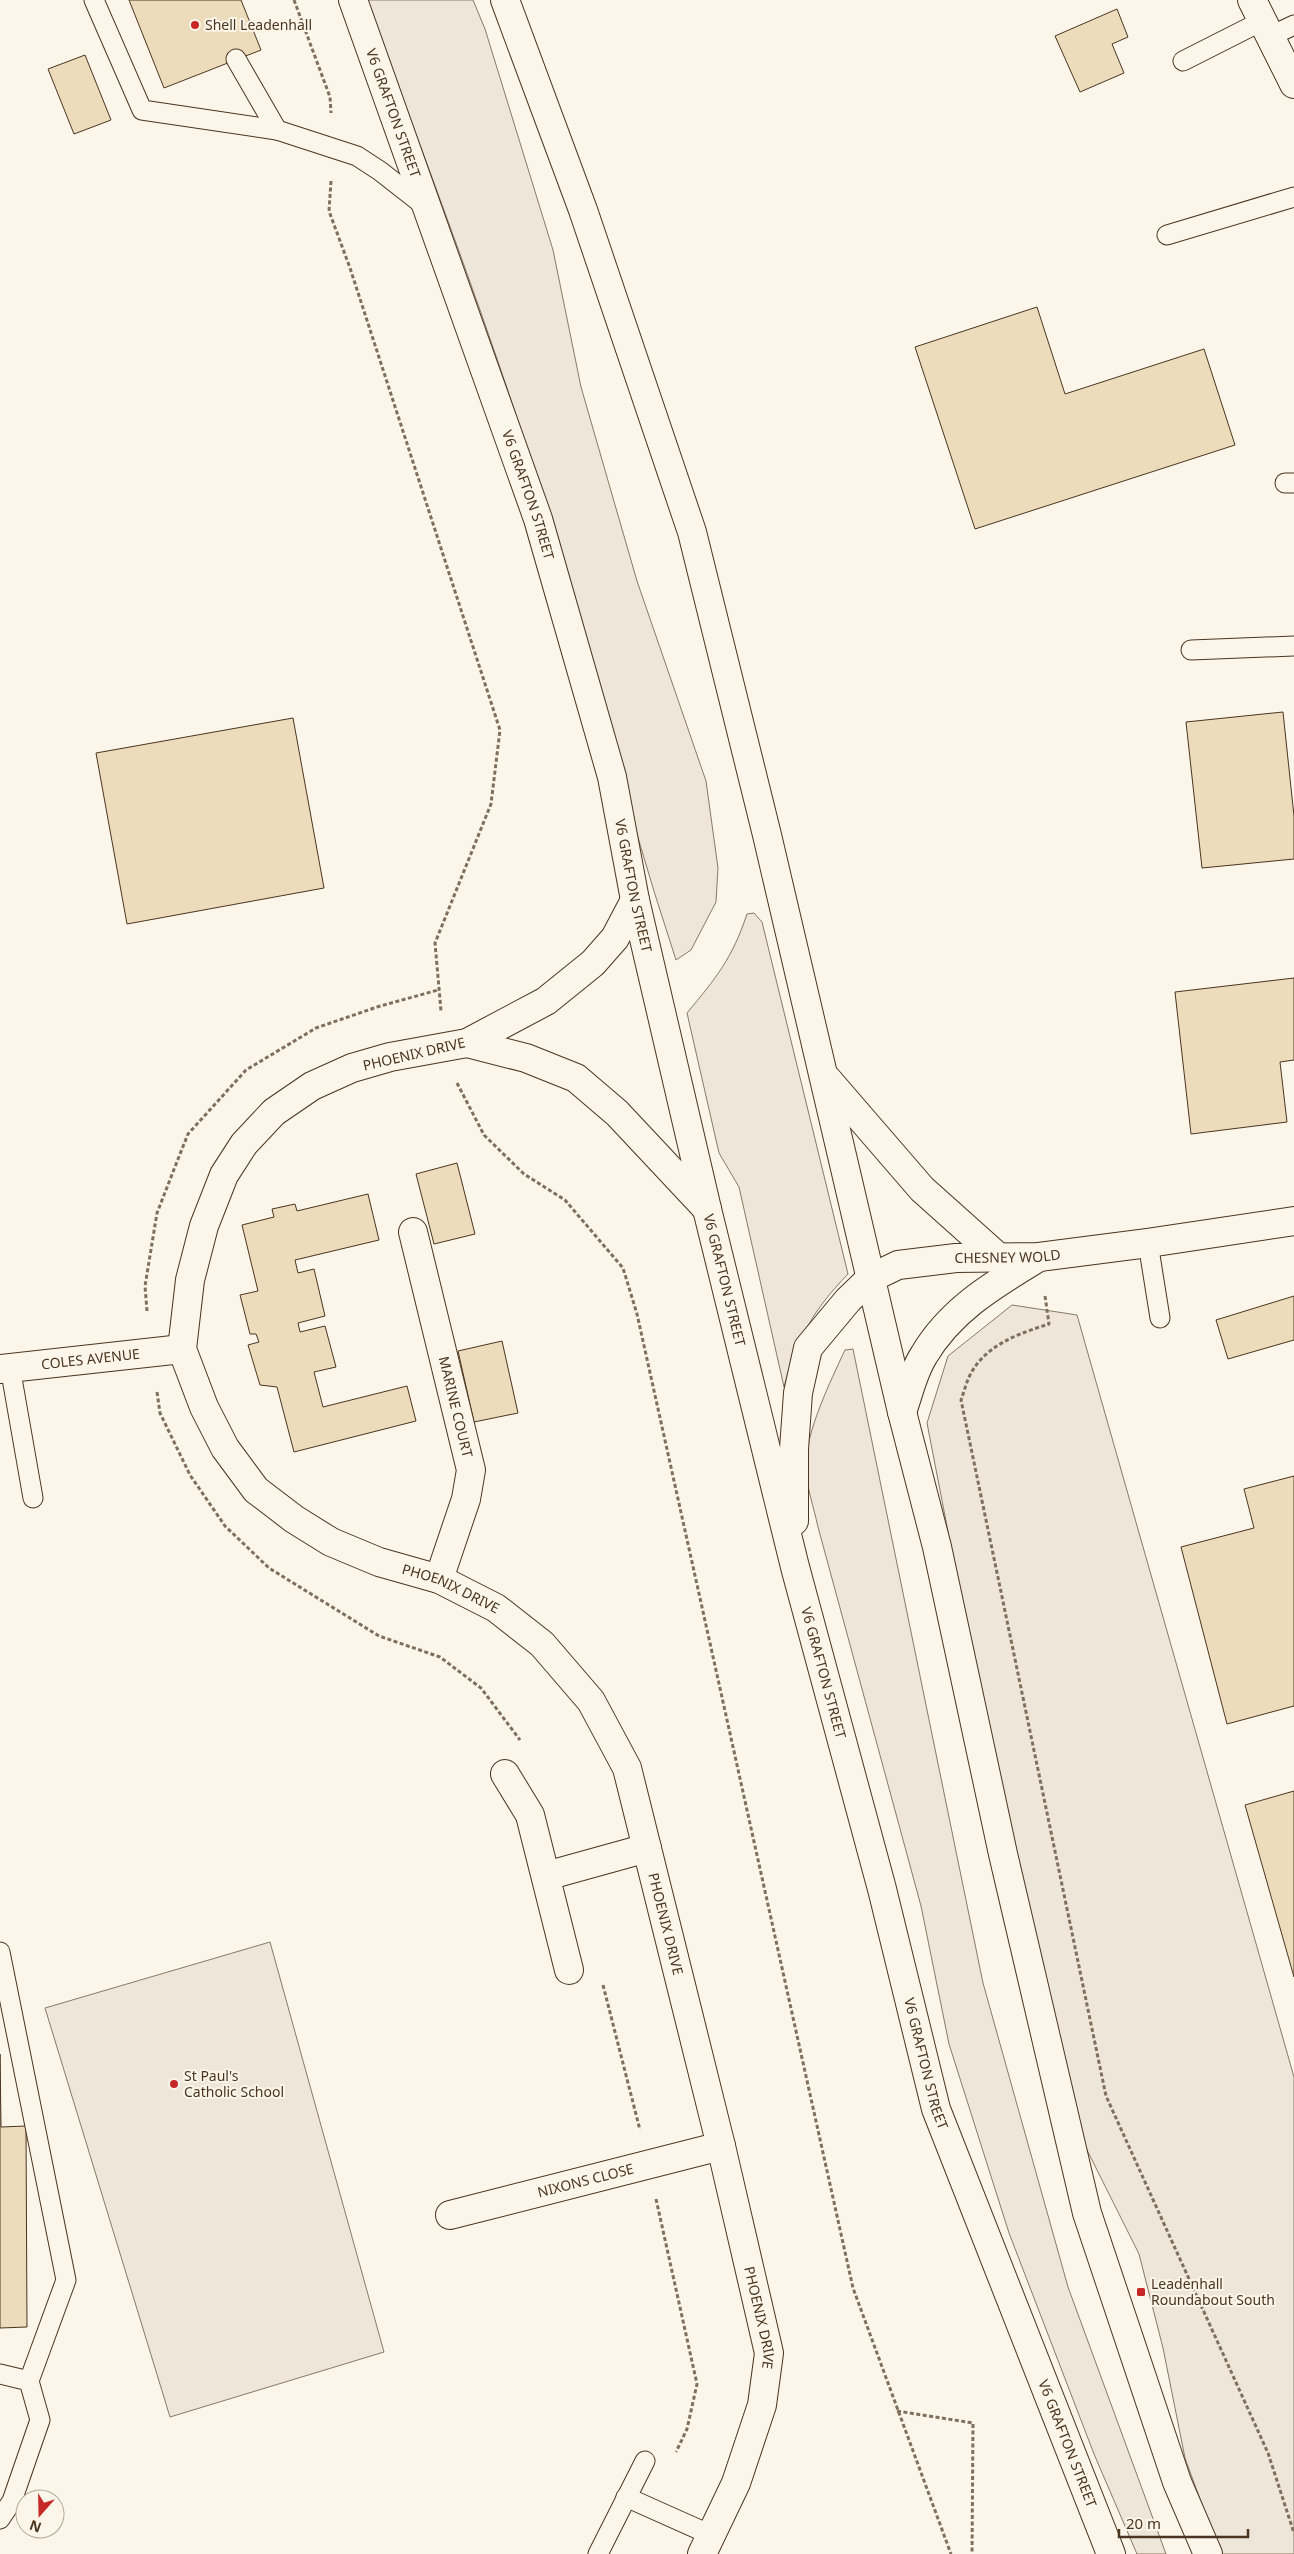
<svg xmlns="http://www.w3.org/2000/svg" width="1294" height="2554" viewBox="0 0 1294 2554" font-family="'Noto Sans',sans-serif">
<rect width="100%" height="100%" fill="#fbf6e9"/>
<g fill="#ede6d9" stroke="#887966">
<path d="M366 0H473L485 29 553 250 581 387 637 581 706 781 718 868 716 902 691 950 676 960C616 780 575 595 516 415 470 276 417 138 366 0Z"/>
<path d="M754 913 762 922 848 1274C813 1310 797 1339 784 1387L739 1187 719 1153 687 1013C716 978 732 959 747 914Z"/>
<polygon points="1012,1305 1077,1315 1294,2077 1294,2554 1220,2554 1185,2458 1163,2348 1139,2254 1085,2146 1045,2001 992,1759 927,1423 948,1356"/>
<path d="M853 1349 983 1983 1068 2287 1166 2554H1137L1094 2454 1009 2233 949 2044 921 1906 818 1527C814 1508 806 1486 806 1466 805 1433 831 1380 845 1350Z"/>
<polygon points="270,1942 384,2352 170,2417 45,2008"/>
</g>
<g fill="#ecdcbc" stroke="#4a3520">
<polygon points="129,0 241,0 261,50 164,88"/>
<polygon points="1117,9 1128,37 1112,44 1124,73 1080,92 1055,36"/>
<polygon points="85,55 111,120 74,134 48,69"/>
<polygon points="1037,307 1065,394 1204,349 1235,445 975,529 915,347"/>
<polygon points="1283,712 1294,816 1294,859 1202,868 1186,722"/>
<polygon points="293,718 324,888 127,924 96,753"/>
<polygon points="1294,978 1294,1060 1280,1062 1287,1122 1191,1134 1175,992"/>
<polygon points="457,1163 475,1234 434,1244 416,1174"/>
<polygon points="368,1194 379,1240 295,1260 298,1273 314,1269 325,1316 298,1323 300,1332 325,1326 336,1367 314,1372 323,1407 407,1386 416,1421 294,1452 277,1387 260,1385 248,1345 259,1342 256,1334 250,1334 240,1295 258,1291 242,1225 274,1217 272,1209 295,1204 297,1211"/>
<polygon points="1294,1296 1294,1340 1228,1359 1216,1320"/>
<polygon points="502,1341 518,1413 474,1422 458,1351"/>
<polygon points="1294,1476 1294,1706 1227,1724 1181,1547 1254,1528 1244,1489"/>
<polygon points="1294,1791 1294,1977 1245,1805"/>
<polygon points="0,2054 1,2127 26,2126 27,2327 0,2328"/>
</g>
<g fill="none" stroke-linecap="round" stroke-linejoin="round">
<defs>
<g id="lane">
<polyline points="94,0 142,110 277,130"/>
<polyline points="1271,36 1294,25"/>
<polyline points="236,59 277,130 357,156 380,171 426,207"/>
<polyline points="1183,61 1262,21"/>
<polyline points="1167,235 1294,197"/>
<polyline points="1285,483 1294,483"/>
<polyline points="1191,650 1294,646"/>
<polyline points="1148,1243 1160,1318"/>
<polyline points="10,1367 33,1498"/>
<polyline points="0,1952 66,2280 29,2381"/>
<polyline points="0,2374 29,2381 40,2420 12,2501 0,2519"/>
<polyline points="626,2497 711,2535"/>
<polyline points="598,2554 645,2461"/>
</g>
<g id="street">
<polyline points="1252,0 1294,84"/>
<path id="s1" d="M635 900 615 938 593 963 546 1001 467 1043 390 1057 352 1068 312 1086 274 1112 244 1144 224 1175 204 1226 190 1280 182 1349 204 1407 225 1448 256 1490 294 1519 331 1542 379 1562 439 1579 496 1608 542 1644 591 1701 627 1768 721 2146 769 2353 762 2405 736 2483 702 2554"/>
<polyline points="467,1043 526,1058 576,1078 617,1113 707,1209"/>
<path id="s2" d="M413 1232 471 1470 466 1499 439 1579"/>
<path id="s3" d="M871 1278 898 1265 956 1258 1039 1257 1148 1243 1294 1221"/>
<path id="s4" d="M0 1369 182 1349"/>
<path d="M902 1412C909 1393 913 1372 924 1355 951 1309 995 1284 1039 1257"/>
<polyline points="505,1774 530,1815 569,1970"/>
<polyline points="546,1876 647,1848"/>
<path id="s5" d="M450 2215 721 2146"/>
</g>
<g id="secondary">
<path id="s6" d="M353 0 538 519 612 777 635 900 707 1209 795 1567 882 1889 936 2109 1111 2554"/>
<polyline points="505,0 583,210 692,532 767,835 902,1412 937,1547 1003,1854 1087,2213 1177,2482 1208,2554"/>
<polyline points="827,1079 922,1189 998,1257"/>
<polyline points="794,1521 794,1449 798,1393 808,1348 848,1300 871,1278"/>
</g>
</defs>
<use href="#lane" stroke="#4a3520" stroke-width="21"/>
<use href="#street" stroke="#4a3520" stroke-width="30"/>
<use href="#secondary" stroke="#4a3520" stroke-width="30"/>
<g stroke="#7f6f5c" stroke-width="3" stroke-dasharray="4 2.5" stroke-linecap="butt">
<polyline points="294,0 330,97 331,113"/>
<polyline points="331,181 329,211 350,268 500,730 491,804 435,943 441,1011"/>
<polyline points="457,1083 484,1135 524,1174 565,1200 623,1268 637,1314 853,2288 951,2554"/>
<path d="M1045 1296 1049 1324C1020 1333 985 1345 970 1375 966 1383 964 1392 961 1400L1106 2096 1268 2453 1294 2533"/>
<polyline points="147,1311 145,1286 157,1213 180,1154 188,1134 246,1070 316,1028 377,1007 438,990"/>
<polyline points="157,1392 160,1413 190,1475 225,1526 269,1568 379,1636 440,1657 481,1688 520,1740"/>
<polyline points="603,1985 640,2130"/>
<polyline points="656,2199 697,2384 687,2429 676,2452"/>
<polyline points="897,2411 973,2423 972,2554"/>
</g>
<use href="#lane" stroke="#fbf6e9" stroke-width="19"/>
<use href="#street" stroke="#fbf6e9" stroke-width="28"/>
<use href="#secondary" stroke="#fbf6e9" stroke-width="28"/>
</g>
<g fill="#c62828" stroke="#fbf6e9" stroke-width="2">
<circle cx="195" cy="25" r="5"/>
<circle cx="174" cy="2084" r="5"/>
<rect x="1136" y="2287" width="10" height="10" rx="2.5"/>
</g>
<g text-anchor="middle" stroke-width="4" stroke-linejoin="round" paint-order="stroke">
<g font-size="14" fill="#4a3520" stroke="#fbf6e9" text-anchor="start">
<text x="205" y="30">Shell Leadenhall</text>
<text x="184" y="2081">St Paul's<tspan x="184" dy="16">Catholic School</tspan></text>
<text x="1151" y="2289">Leadenhall<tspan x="1151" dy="16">Roundabout South</tspan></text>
</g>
<g font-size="14" fill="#4a3520" stroke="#fbf6e9">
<text dy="5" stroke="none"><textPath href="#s6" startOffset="120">V6 GRAFTON STREET</textPath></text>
<text dy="5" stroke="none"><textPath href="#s6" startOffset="525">V6 GRAFTON STREET</textPath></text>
<text dy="5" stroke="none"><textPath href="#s6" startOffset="930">V6 GRAFTON STREET</textPath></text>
<text transform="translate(414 1054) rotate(-13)" y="5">PHOENIX DRIVE</text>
<text dy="5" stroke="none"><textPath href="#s3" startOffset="140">CHESNEY WOLD</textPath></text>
<text dy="5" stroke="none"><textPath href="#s6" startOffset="1335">V6 GRAFTON STREET</textPath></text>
<text dy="5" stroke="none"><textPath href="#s4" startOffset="91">COLES AVENUE</textPath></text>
<text dy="5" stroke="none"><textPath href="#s2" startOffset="180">MARINE COURT</textPath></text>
<text dy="5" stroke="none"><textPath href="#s1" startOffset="1075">PHOENIX DRIVE</textPath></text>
<text dy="5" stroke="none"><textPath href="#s6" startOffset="1740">V6 GRAFTON STREET</textPath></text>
<text dy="5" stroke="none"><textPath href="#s1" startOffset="1495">PHOENIX DRIVE</textPath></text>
<text dy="5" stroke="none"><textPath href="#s6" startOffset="2144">V6 GRAFTON STREET</textPath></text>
<text dy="5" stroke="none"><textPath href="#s5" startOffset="140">NIXONS CLOSE</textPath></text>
<text dy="5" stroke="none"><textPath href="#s1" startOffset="1900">PHOENIX DRIVE</textPath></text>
<text dy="5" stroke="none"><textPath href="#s6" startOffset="2550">V6 GRAFTON STREET</textPath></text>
</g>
</g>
<g transform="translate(40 2514) rotate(200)"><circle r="24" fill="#fbf6e9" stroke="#b4a999"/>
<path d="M0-4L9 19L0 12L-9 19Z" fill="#c62828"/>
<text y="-8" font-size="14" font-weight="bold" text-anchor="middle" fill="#4a3520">N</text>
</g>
<path d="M1119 2529v8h129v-8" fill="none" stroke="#4a3520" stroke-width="2.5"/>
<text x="1126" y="2529" font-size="15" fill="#4a3520" stroke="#fbf6e9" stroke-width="4" paint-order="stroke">20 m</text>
</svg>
